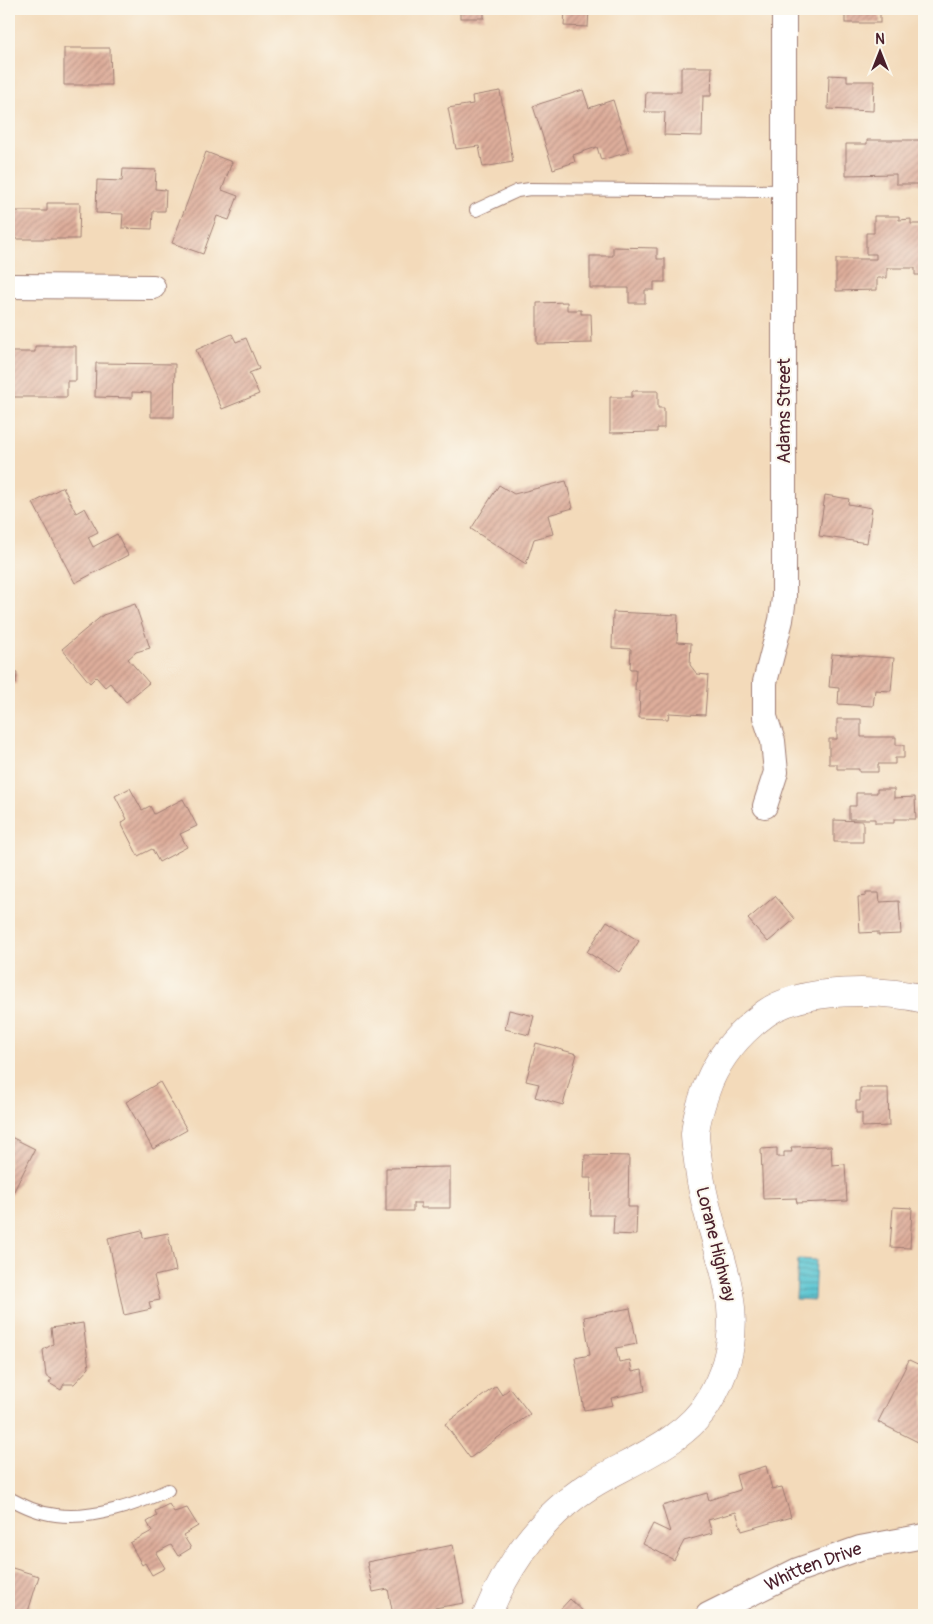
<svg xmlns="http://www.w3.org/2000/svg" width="933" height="1624" viewBox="0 0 933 1624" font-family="Pangolin,sans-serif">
<defs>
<pattern id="water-rules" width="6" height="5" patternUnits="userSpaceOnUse" patternTransform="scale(1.25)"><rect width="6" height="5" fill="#59c5d2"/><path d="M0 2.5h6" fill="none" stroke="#4c9fab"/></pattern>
<pattern id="building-hatch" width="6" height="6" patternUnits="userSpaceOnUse" patternTransform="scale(1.25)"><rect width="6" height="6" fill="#deae9b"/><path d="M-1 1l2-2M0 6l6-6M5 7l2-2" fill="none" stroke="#b68d7f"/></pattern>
</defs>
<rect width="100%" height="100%" fill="#fbf7ec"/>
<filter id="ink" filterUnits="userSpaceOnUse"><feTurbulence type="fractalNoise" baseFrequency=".02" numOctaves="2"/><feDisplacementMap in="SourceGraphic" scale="10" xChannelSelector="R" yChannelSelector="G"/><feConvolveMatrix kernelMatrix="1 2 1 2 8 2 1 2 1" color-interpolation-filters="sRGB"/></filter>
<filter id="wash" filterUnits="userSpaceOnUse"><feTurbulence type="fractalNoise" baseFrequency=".0096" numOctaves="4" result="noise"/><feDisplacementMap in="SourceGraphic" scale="20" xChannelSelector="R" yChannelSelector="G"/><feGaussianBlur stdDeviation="1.12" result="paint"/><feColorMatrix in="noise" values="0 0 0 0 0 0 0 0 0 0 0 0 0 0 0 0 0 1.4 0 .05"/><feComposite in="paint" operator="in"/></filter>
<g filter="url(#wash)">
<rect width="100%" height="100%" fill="#f3daba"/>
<polygon fill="url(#water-rules)" stroke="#52727e" points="798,1259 816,1260 814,1300 796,1299"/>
<g id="blocks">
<g fill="url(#building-hatch)">
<rect x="460" y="9" width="24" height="9"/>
<polygon points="565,9 589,9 588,27 564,26"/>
<rect x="845" y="9" width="35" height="14"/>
<polygon points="64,48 110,48 111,85 64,85"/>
<polygon points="681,67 712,67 711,96 703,96 702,136 664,135 665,112 645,112 646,92 681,92"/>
<polygon points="829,75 847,76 847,81 874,81 873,111 828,109"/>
<polygon points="583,90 589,108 613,100 629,152 601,160 597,147 573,155 575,162 553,169 533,106"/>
<polygon points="500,91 513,162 483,167 479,146 456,149 448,108 473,104 472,96"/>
<polygon points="867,140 924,140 924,184 896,184 896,174 846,175 846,144 867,144"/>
<polygon points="206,152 232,162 222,190 238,196 229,220 217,216 203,254 172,243"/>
<polygon points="123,169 156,170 155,189 166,190 165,211 153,211 152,229 122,228 123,214 96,213 97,180 122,181"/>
<polygon points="47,203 80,203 79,239 9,239 9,211 47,211"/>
<polygon points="874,216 899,216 899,220 911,219 911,224 924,224 924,275 915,275 915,268 887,268 887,278 877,278 877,290 836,291 836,259 876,259 876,254 866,254 866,233 874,233"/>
<polygon points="613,247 657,248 657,259 665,259 665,282 654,282 654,290 645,290 645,303 629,303 629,288 590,288 590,256 613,256"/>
<polygon points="567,302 567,310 581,310 581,314 591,314 592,343 537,344 537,303"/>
<polygon points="232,334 236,342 246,338 259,369 249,373 259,394 222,409 196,350"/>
<polygon points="35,346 76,346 76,381 67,381 67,397 9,397 9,352 35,352"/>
<polygon points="96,363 175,364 174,417 151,417 151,393 132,392 132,398 95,397"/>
<polygon points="632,391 658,391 658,408 664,408 664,428 657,428 657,432 610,433 610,397 632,397"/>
<polygon points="566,481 573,508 548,515 553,534 534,539 526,564 471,529 499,485 514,494"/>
<polygon points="63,487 76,513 85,508 98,532 88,537 93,547 117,534 128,555 75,583 33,503"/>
<polygon points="825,495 849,499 848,504 872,508 867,543 819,536"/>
<polygon points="135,604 150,648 136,652 128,659 149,683 126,702 110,683 105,687 96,677 90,683 62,649 103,615"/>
<polygon points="613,612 678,615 677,642 691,643 690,665 697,674 708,675 705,715 669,713 668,719 639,718 640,691 635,690 636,669 630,669 631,649 612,648"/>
<polygon points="832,654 894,658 891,691 875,690 873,706 838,704 839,688 829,687"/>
<polygon points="9,671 17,672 16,684 9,683"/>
<polygon points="837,719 861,719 861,737 896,737 896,745 904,745 904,758 895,758 895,764 878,764 878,772 859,772 859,769 837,769 837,764 829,764 829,739 837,739"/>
<polygon points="130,788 142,810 150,806 154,814 183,799 197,826 180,834 187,847 159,862 152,849 138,856 121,823 127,819 115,796"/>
<polygon points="877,789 894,789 894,798 915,797 916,819 894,819 894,823 875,823 875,819 849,819 849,806 856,806 856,793 877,793"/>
<polygon points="834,820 863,821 863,842 834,842"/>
<polygon points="866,893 879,893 880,902 899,901 901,934 878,935 878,932 860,933 858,897 866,896"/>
<polygon points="775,896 795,919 768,942 748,919"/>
<polygon points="607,921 639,941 619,972 587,952"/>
<polygon points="509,1010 534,1016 529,1035 505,1029"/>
<polygon points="536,1043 577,1054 563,1105 535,1097 539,1084 526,1081"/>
<polygon points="160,1082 187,1130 153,1149 126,1102"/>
<polygon points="860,1088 888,1088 889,1126 862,1127 862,1113 856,1113 856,1101 860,1101"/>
<polygon points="9,1136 35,1149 12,1195 9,1194"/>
<polygon points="831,1146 832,1165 845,1164 847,1201 797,1203 796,1198 763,1199 761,1149 777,1148 777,1157 784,1157 784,1152 792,1152 791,1147"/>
<polygon points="585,1155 629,1156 628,1207 637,1207 636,1235 613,1234 614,1215 590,1215 591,1178 584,1178"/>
<polygon points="450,1167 450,1208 421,1208 421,1203 413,1203 413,1211 386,1211 386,1168"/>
<polygon points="893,1207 912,1208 910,1248 890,1247"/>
<polygon points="142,1230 143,1238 168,1233 176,1271 154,1276 160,1300 149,1302 151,1309 124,1315 108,1238"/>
<polygon points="630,1308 637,1344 616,1348 619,1362 630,1360 632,1372 642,1370 645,1391 611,1398 613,1405 584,1410 575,1358 590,1355 584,1317"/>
<polygon points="83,1323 89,1368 74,1384 64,1384 61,1390 49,1383 52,1379 46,1376 43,1350 53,1344 51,1328"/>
<polygon points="909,1360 924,1367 924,1445 878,1422"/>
<polygon points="496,1386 502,1395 510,1388 530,1414 470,1458 445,1424"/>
<polygon points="766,1466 772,1489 782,1487 791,1517 742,1531 736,1512 708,1520 712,1533 684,1541 674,1560 643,1544 653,1524 670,1532 662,1506 707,1493 709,1500 740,1490 736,1475"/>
<polygon points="169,1504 174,1512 187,1508 198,1526 183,1535 191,1548 178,1556 171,1545 156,1553 165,1568 152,1575 145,1563 142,1565 130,1543 152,1531 147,1522 157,1516 155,1511"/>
<polygon points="453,1545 464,1603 393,1615 388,1589 373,1592 367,1562"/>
<polygon points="9,1567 39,1576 27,1615 13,1611 11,1615 9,1615"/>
<polygon points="570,1599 587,1615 555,1615"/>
</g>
</g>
</g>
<g filter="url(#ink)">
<use href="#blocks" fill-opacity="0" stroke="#9e7c72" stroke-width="1"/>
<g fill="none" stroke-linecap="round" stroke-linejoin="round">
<defs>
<g id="lane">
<polyline points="476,210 517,191 530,189 784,191"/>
<path d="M9 1498C24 1506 38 1513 56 1515 92 1520 136 1505 168 1490"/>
</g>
<g id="street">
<polyline points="9,286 153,287"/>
<polyline points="765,806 776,772 773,741 765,717 765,682 781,620 784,598 784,9"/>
<path id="s1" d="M708 1615 798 1570 860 1548 924 1536"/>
</g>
<path id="secondary" d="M487 1615C508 1564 541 1517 589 1486 627 1462 685 1443 709 1401 762 1313 707 1249 698 1161 697 1153 695 1143 695 1134 696 1117 703 1098 709 1082 721 1054 741 1031 766 1013 803 987 882 989 924 999"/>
</defs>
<use href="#lane" stroke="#9e7c72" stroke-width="14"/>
<use href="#street" stroke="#9e7c72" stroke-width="26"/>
<use href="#secondary" stroke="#9e7c72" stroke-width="29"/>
<use href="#lane" stroke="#fff" stroke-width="12"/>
<use href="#street" stroke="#fff" stroke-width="24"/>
<use href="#secondary" stroke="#fff" stroke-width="28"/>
</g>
</g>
<g text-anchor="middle" stroke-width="4" stroke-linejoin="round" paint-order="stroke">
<g font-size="18" fill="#4a1f2b" stroke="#fbf7ec">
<text transform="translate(784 411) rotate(-90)" y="6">Adams Street</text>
<text transform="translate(716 1244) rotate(76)" y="6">Lorane Highway</text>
<text dy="6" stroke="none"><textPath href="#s1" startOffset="116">Whitten Drive</textPath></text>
</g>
</g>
<rect width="933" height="1624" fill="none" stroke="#fbf7ec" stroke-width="30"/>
<g transform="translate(880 52)" stroke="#fbf7ec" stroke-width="4" paint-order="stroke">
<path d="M0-4L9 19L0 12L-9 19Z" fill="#4a1f2b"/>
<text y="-8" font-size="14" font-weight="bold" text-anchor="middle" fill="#4a1f2b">N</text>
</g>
</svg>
